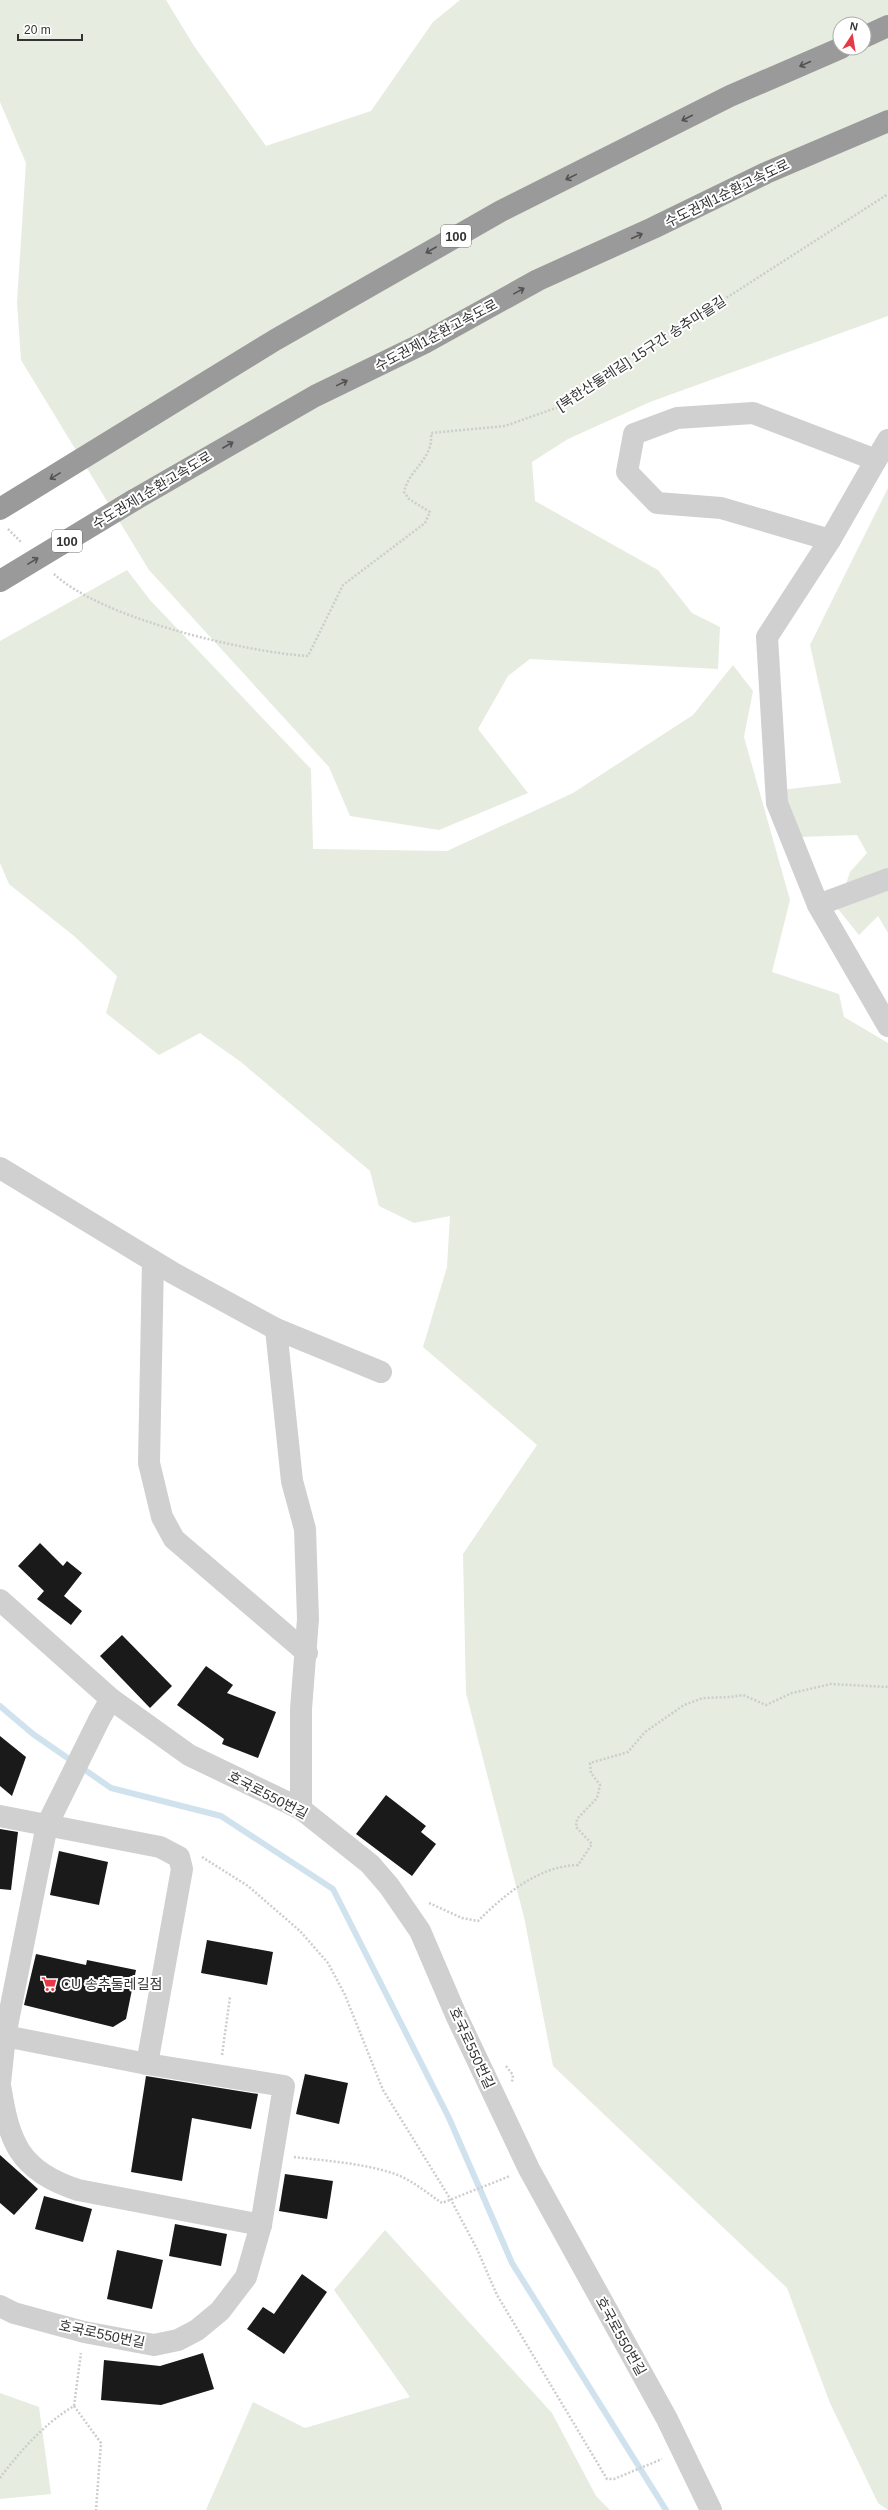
<svg xmlns="http://www.w3.org/2000/svg" width="888" height="2510" viewBox="0 0 888 2510" font-family="Helvetica,'Noto Sans KR',sans-serif">
<rect width="100%" height="100%" fill="#fff"/>
<g fill="#e6ecdf" fill-rule="evenodd">
<path d="M0 0H166L194 46 266 146 371 111 433 22 460 0H888V316L650 402 568 439 532 462 535 501 658 570 692 613 720 627 718 669 530 659 508 676 478 729 528 793 439 830 350 816 329 767 149 570 21 360 17 302 26 163 0 102ZM840 24H864V48H840Z"/>
<polygon points="888,488 888,933 878,916 859,935 838,909 850,872 867,853 857,835 800,837 781,790 841,783 810,645"/>
<polygon points="127,570 150,600 311,769 313,849 447,851 573,793 693,715 733,665 753,691 744,737 790,900 772,972 839,994 844,1017 888,1043 888,2510 878,2503 830,2403 787,2288 553,2066 524,1917 466,1693 463,1554 537,1445 423,1347 447,1267 450,1216 414,1223 379,1206 370,1171 241,1062 200,1033 159,1055 106,1013 117,976 74,936 9,884 0,863 0,641"/>
<polygon points="385,2230 552,2413 596,2496 610,2510 206,2510 253,2402 305,2428 410,2397 334,2290"/>
<polygon points="0,2393 39,2407 51,2494 0,2499"/>
</g>
<g fill="none" stroke-linecap="round" stroke-linejoin="round">
<polyline stroke="#cfe2ee" stroke-width="6" points="0,1706 33,1734 111,1788 221,1816 333,1889 449,2118 512,2263 666,2510"/>
</g>
<g fill="#1a1a1a">
<polygon points="40,1543 63,1566 67,1561 82,1573 64,1596 82,1611 71,1625 37,1599 44,1591 18,1566"/>
<polygon points="122,1635 172,1686 150,1708 100,1656"/>
<polygon points="206,1666 233,1685 227,1693 276,1712 258,1758 222,1744 224,1739 177,1705"/>
<polygon points="0,1736 26,1757 12,1796 0,1786"/>
<polygon points="386,1795 426,1826 421,1832 436,1844 412,1876 356,1834"/>
<polygon points="0,1829 18,1832 11,1890 0,1889"/>
<polygon points="59,1851 108,1862 99,1905 50,1895"/>
<polygon points="207,1940 273,1952 267,1985 201,1973"/>
<polygon points="36,1954 86,1965 87,1960 136,1970 126,2019 113,2027 24,2005"/>
<polygon points="305,2074 348,2083 339,2124 296,2114"/>
<polygon points="146,2076 258,2094 251,2129 192,2118 182,2181 131,2172"/>
<polygon points="0,2155 38,2189 14,2215 0,2203"/>
<polygon points="285,2174 333,2181 327,2219 279,2211"/>
<polygon points="44,2196 92,2209 83,2242 35,2229"/>
<polygon points="175,2224 227,2234 221,2266 169,2256"/>
<polygon points="117,2250 163,2260 152,2309 107,2299"/>
<polygon points="302,2274 327,2292 284,2354 247,2329 263,2307 274,2314"/>
<polygon points="203,2353 214,2389 161,2405 101,2400 104,2360 160,2366"/>
</g>
<g fill="none" stroke-linecap="round" stroke-linejoin="round">
<g stroke="#cdcdcd" stroke-width="2.5" stroke-dasharray="2 2" stroke-linecap="butt">
<polyline points="8,529 21,542"/>
<path d="M54 574C101 618 243 652 308 656L343 585 425 523 430 512 409 499 404 492C409 469 434 459 431 433L505 426 567 404 594 380 695 318 888 194"/>
<polyline points="202,1857 248,1886 300,1931 328,1963 345,1995 383,2090 451,2200 477,2249 497,2295 607,2479 614,2479 662,2459"/>
<path d="M429 1903 462 1918 478 1921C505 1894 539 1866 578 1865L592 1844 576 1827 577 1819 597 1798 600 1785 591 1773 590 1763 628 1752 645 1732 684 1705 703 1698 730 1697 743 1695 766 1705 792 1693 831 1684 888 1687"/>
<polyline points="222,2055 230,1997"/>
<polyline points="506,2066 513,2075 512,2082"/>
<path d="M294 2157C327 2161 363 2163 395 2174 412 2180 427 2193 442 2203L510 2176"/>
<polyline points="74,2406 101,2443 96,2510"/>
<path d="M0 2478C20 2451 45 2423 74 2406L81 2353"/>
</g>
<g stroke="#d0d0d0" stroke-width="22">
<polyline points="888,440 876,460 753,413 677,418 634,434 627,472 657,503 721,508 830,540 767,637 777,803 818,905 888,879"/>
<polyline points="830,540 876,460"/>
<polyline points="818,905 888,1026"/>
<polyline points="0,1168 173,1273 276,1329 381,1372"/>
<polyline points="153,1261 149,1463 162,1517 174,1539 307,1653"/>
<polyline points="276,1329 292,1481 305,1529 308,1619 301,1709 301,1809"/>
<polyline points="0,1600 111,1699 189,1755 301,1809 370,1864 389,1886 420,1931 456,2015 529,2169 667,2419 711,2510"/>
<polyline points="0,1816 160,1847 179,1857 182,1869 147,2064"/>
<polyline points="0,2035 147,2064 284,2086 261,2225 246,2277 220,2311 197,2330 178,2340 154,2345 84,2332 14,2313 0,2306"/>
<polyline points="0,2083 5,2036 47,1825 100,1718 111,1699"/>
<path d="M0 2085C9 2142 19 2171 78 2190L261 2225"/>
</g>
<g stroke="#9a9a9a" stroke-width="22">
<polyline points="864,37 888,26"/>
<polyline points="134,500 315,396 424,343 538,280 653,228 766,173 888,121"/>
<polyline points="0,509 275,340 501,211 730,96 841,48"/>
</g>
<polyline stroke="#9a9a9a" stroke-width="22" points="0,581 134,500"/>
</g>
<defs><path id="oneway-shaft" d="M-6 0H5M1.5-3L5.5 0L1.5 3" fill="none" stroke-width="1.6" stroke-linecap="round" stroke-linejoin="round"/></defs>
<g stroke="#525252">
<use href="#oneway-shaft" transform="translate(805 64) rotate(156)"/>
<use href="#oneway-shaft" transform="translate(687 118) rotate(153)"/>
<use href="#oneway-shaft" transform="translate(571 177) rotate(154)"/>
<use href="#oneway-shaft" transform="translate(637 236) rotate(-24)"/>
<use href="#oneway-shaft" transform="translate(431 250) rotate(150)"/>
<use href="#oneway-shaft" transform="translate(519 291) rotate(-29)"/>
<use href="#oneway-shaft" transform="translate(342 383) rotate(-26)"/>
<use href="#oneway-shaft" transform="translate(228 445) rotate(-30)"/>
<use href="#oneway-shaft" transform="translate(55 476) rotate(149)"/>
<use href="#oneway-shaft" transform="translate(33 561) rotate(-31)"/>
</g>
<defs>
<symbol id="supermarket-bare" viewBox="-9 -9 18 18"><path d="M-6-5.5h2.5l.6 2H6L4.5 2H-2.5L-4.4-4H-6ZM-1.5 3.2a1.3 1.3 0 1 0 .1 0ZM3 3.2a1.3 1.3 0 1 0 .1 0Z" fill="#e63946" stroke="#fff" stroke-width="2.5" paint-order="stroke"/></symbol>
</defs>
<g fill-rule="evenodd">
<use href="#supermarket-bare" x="38" y="1973" width="22" height="22"/>
</g>
<g text-anchor="middle" stroke-width="4" stroke-linejoin="round" paint-order="stroke">
<g fill="#fff" stroke="#707070" stroke-width="1">
<rect x="441" y="225" width="30" height="22" rx="3"/>
<rect x="52" y="530" width="30" height="22" rx="3"/>
</g>
<g font-size="13" font-weight="bold" fill="#333">
<text x="456" y="241">100</text>
<text x="67" y="546">100</text>
</g>
<g font-size="14" fill="#333" stroke="#fff">
<text transform="translate(727 193) rotate(-26)" y="5">수도권제1순환고속도로</text>
<text transform="translate(436 335) rotate(-28)" y="5">수도권제1순환고속도로</text>
<text transform="translate(641 353) rotate(-33)" y="5">[북한산둘레길] 15구간 송추마을길</text>
<text transform="translate(152 490) rotate(-31)" y="5">수도권제1순환고속도로</text>
<text transform="translate(268 1795) rotate(27)" y="5">호국로550번길</text>
<text transform="translate(472 2048) rotate(65)" y="5">호국로550번길</text>
<text transform="translate(102 2334) rotate(12)" y="5">호국로550번길</text>
<text transform="translate(621 2336) rotate(61)" y="5">호국로550번길</text>
</g>
<g font-size="14" fill="#333" stroke="#fff" text-anchor="start">
<text x="61" y="1989">CU 송추둘레길점</text>
</g>
</g>
<g transform="translate(852 36) rotate(12)"><circle r="19" fill="#ffffff" stroke="#adadad"/>
<path d="M0-3L7 15L0 10L-7 15Z" fill="#e63946"/>
<text y="-6" font-size="11" font-weight="bold" text-anchor="middle" fill="#333333">N</text>
</g>
<path d="M18 34v6h64v-6" fill="none" stroke="#333333" stroke-width="2"/>
<text x="24" y="34" font-size="12" fill="#333333" stroke="#ffffff" stroke-width="3" paint-order="stroke">20 m</text>
</svg>
